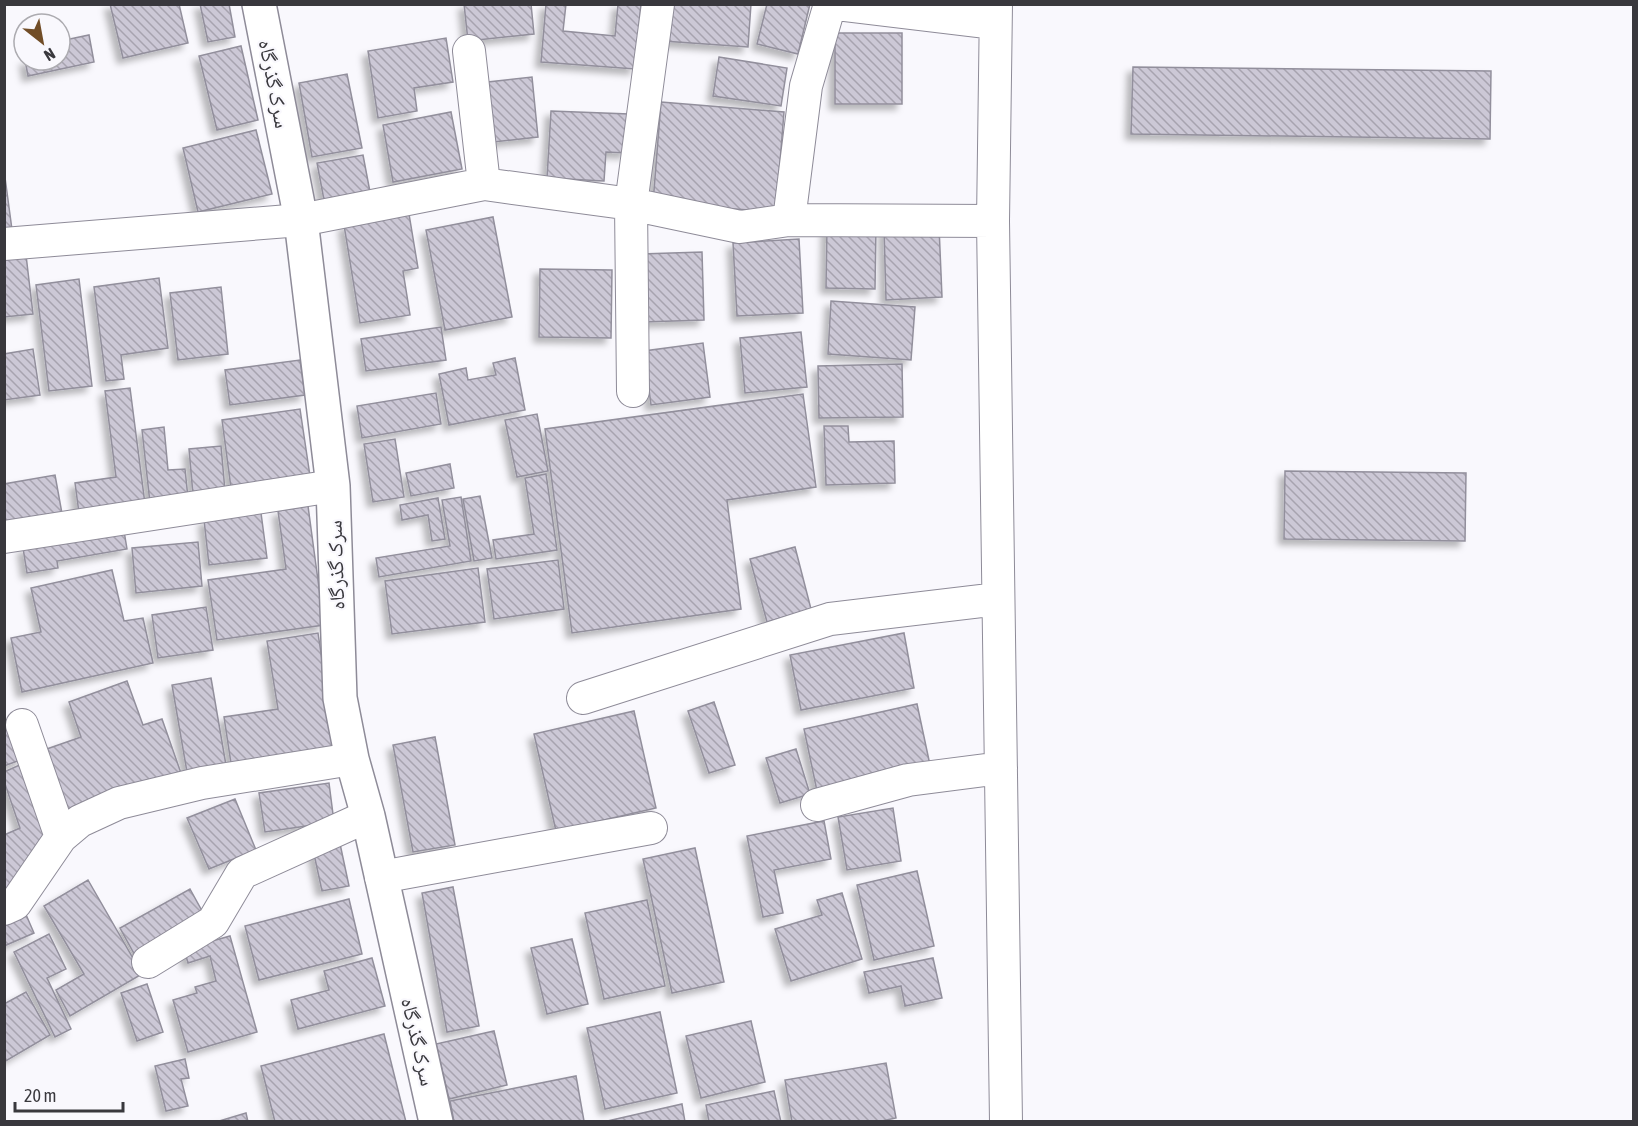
<svg xmlns="http://www.w3.org/2000/svg" width="1638" height="1126" font-family="'Asap Condensed','Noto Naskh Arabic',sans-serif">
<style>
.building{fill:url(#building-back-hatch);stroke:#928f9c;stroke-width:1.5;filter:url(#shadow)}
.lines{fill:none;stroke-linecap:round;stroke-linejoin:round}
.minor-casing{stroke:#8e8b98;stroke-width:34}
.tertiary-casing{stroke:#8e8b98;stroke-width:36}
.minor{stroke:#fff;stroke-width:32}
.tertiary{stroke:#fff;stroke-width:33}
.labels{text-anchor:middle;stroke-width:4.5;stroke-linejoin:round;paint-order:stroke}
.street-label{font-size:21px;fill:#39383d;stroke:#f9f8fd}
</style>
<defs>
<pattern id="building-back-hatch" width="6" height="6" patternUnits="userSpaceOnUse" patternTransform="scale(1.5)"><rect width="6" height="6" fill="#ccc8d6"/><path d="M-1 5l2 2M0 0l6 6M5-1l2 2" fill="none" stroke="#a7a3af"/></pattern>
<filter id="shadow"><feDropShadow dx="-5.5" dy="5.5" stdDeviation="3" flood-color="#0004"/></filter>
</defs>
<rect width="100%" height="100%" fill="#f9f8fd"/>
<path class="building" d="M110,4H179L188,43L123,58Z
M200,4H229L235,37L208,42Z
M464,4H531L534,34L468,41Z
M546,4H566L563,31L615,36L618,4H641L635,69L541,62Z
M665,4H751L748,47L663,41Z
M767,4H810L798,54L757,44Z
M835,33H902V104H835Z
M89,35L94,62L28,76L25,60H60V41Z
M446,38L453,82L414,88L417,111L378,118L368,51Z
M241,46L258,120L217,130L199,56Z
M719,57L787,68L781,106L713,96Z
M1133,67L1491,71L1490,139L1131,134Z
M347,74L362,148L312,157L299,83Z
M532,77L538,137L485,143L479,83Z
M661,102L784,112L776,212L653,203Z
M551,111L629,114L627,153L606,152L604,181L547,178Z
M451,112L462,169L393,182L383,125Z
M256,130L272,194L198,212L183,148Z
M363,155L370,192L324,200L317,163Z
M4,170L13,237L4,238Z
M409,214L418,268L403,271L410,315L360,323L344,225Z
M493,217L512,317L445,330L426,230Z
M827,226H876L875,289L826,288Z
M939,226L942,297L886,300L884,229Z
M799,239L803,313L737,316L733,243Z
M702,252L704,320L643,322L641,254Z
M26,255L33,314L4,317V257Z
M540,269L612,270L611,338L539,337Z
M159,278L168,348L121,355L124,379L106,381L94,287Z
M79,279L92,386L49,391L36,285Z
M221,287L228,354L178,360L170,293Z
M831,301L915,307L911,360L828,354Z
M441,327L446,360L366,371L361,339Z
M801,332L807,387L745,393L740,338Z
M703,343L710,397L651,405L644,351Z
M33,349L40,395L4,400V354Z
M515,358L525,410L449,425L439,374L466,368L468,380L496,375L493,363Z
M300,360L305,395L230,405L225,370Z
M902,364L903,417L819,418L818,366Z
M130,388L145,504L79,513L75,483L116,477L105,391Z
M436,393L441,424L362,438L357,406Z
M803,394L816,487L727,500L741,609L572,633L545,429Z
M300,409L310,476L231,488L222,420Z
M537,414L548,471L517,477L505,420Z
M824,426H848L849,442L894,441L895,483L826,485Z
M164,427L168,470L185,469L188,498L150,503L142,430Z
M395,439L404,497L373,502L364,444Z
M221,446L225,491L193,495L189,449Z
M450,464L454,488L411,496L406,473Z
M1285,471L1466,473L1465,541L1284,539Z
M546,474L557,550L496,559L493,540L534,534L525,478Z
M55,475L63,519L4,529V484Z
M480,496L492,558L474,561L463,499Z
M461,497L471,561L379,577L376,558L450,546L442,500Z
M438,498L445,539L432,541L428,515L402,520L400,505Z
M308,506L324,625L217,640L208,580L286,569L278,511Z
M261,513L267,558L209,565L204,520Z
M124,531L127,549L57,561L58,568L27,573L23,548Z
M198,542L202,586L136,593L132,548Z
M795,547L811,609L767,622L750,559Z
M558,560L564,609L494,619L487,569Z
M478,568L485,622L392,634L385,581Z
M112,570L124,621L143,618L153,663L22,692L11,638L41,632L31,588Z
M206,607L213,650L158,658L152,615Z
M318,633L336,754L232,770L224,717L278,709L267,641Z
M904,633L914,688L801,710L790,655Z
M211,678L227,771L188,778L172,685Z
M127,681L143,725L162,719L182,776L65,818L41,751L81,737L69,702Z
M714,702L735,765L709,773L688,711Z
M917,704L930,765L817,791L804,729Z
M634,711L656,808L556,831L534,734Z
M11,727L23,759L4,766V730Z
M435,737L455,845L413,852L393,745Z
M796,749L810,794L780,803L766,758Z
M24,763L49,839L4,896V835L20,828L4,781V772Z
M329,783L334,822L265,832L259,793Z
M235,799L256,850L209,869L187,818Z
M893,808L901,861L847,870L838,817Z
M824,821L831,859L774,870L783,913L763,917L747,836Z
M339,839L349,886L322,891L312,845Z
M695,848L724,982L672,993L643,859Z
M917,871L934,946L874,960L857,885Z
M88,880L142,974L70,1016L56,990L84,974L44,906Z
M453,887L479,1026L447,1032L422,893Z
M190,889L207,920L137,959L120,928Z
M842,893L862,959L791,981L775,929L822,915L817,900Z
M349,899L362,954L259,980L245,926Z
M647,900L665,986L604,999L585,913Z
M24,910L34,933L4,946V919Z
M49,934L66,969L47,978L71,1029L55,1037L14,952Z
M230,936L257,1032L188,1052L173,1000L197,993L195,987L216,981L210,956L188,963L184,949Z
M572,939L588,1004L547,1014L531,948Z
M372,958L385,1006L298,1029L291,1000L329,990L324,971Z
M933,958L942,998L905,1006L901,986L869,993L864,972Z
M147,984L163,1032L137,1041L121,993Z
M26,992L50,1035L4,1062V1004Z
M660,1012L677,1093L605,1109L587,1028Z
M751,1021L765,1082L701,1098L686,1036Z
M494,1031L507,1085L449,1099L436,1044Z
M384,1034L406,1122H275L261,1066Z
M185,1059L189,1078L181,1079L188,1106L166,1111L155,1066Z
M886,1063L896,1118L877,1122H792L785,1080Z
M576,1076L584,1121L454,1122L450,1101Z
M774,1091L781,1122H709L706,1105Z
M682,1104L685,1122H603Z
M246,1113L248,1122H216Z"/>
<g class="lines">
<defs>
<path id="minor" d="M837,4L995,23
M996,4L993,221L1006,1122
M469,51L484,184
M789,220L806,86L830,4
M4,244L301,220L484,184L631,204L740,227L789,220L993,221
M633,391L631,204L658,4
M4,537L333,486
M583,698L830,619L998,599
M22,725L61,837
M817,805L908,780L1001,768
M381,877L651,828
M4,909L15,904L61,837L80,821L119,803L202,783L352,759
M148,962L213,922L242,873L368,816"/>
<path id="tertiary" d="M259,4L301,220L333,486L340,698L352,759L368,816L436,1122"/>
</defs>
<use href="#minor" class="minor-casing"/>
<use href="#tertiary" class="tertiary-casing"/>
<use href="#minor" class="minor"/>
<use href="#tertiary" class="tertiary"/>
</g>
<g class="labels">
<g class="street-label">
<text transform="translate(274 84) rotate(79)" y="7">سرک گذرگاه</text>
<text transform="translate(336 565) rotate(-92)" y="7">سرک گذرگاه</text>
<text transform="translate(418 1042) rotate(77)" y="7">سرک گذرگاه</text>
</g>
</g>
<rect width="1638" height="1126" fill="none" stroke="#39383d" stroke-width="12"/>
<g transform="translate(42 42) rotate(149)"><circle r="28" fill="#f9f8fd" stroke="#acabb0" stroke-width="1.5"/>
<path d="M0-4.5L10 22L0 15L-10 22Z" fill="#714d27"/>
<text y="-9" font-size="16" font-weight="bold" text-anchor="middle" fill="#39383d">N</text>
</g>
<path d="M15 1102v9h108v-9" fill="none" stroke="#39383d" stroke-width="3"/>
<text x="24" y="1102" font-size="18" fill="#39383d" stroke="#f9f8fd" stroke-width="4.5" paint-order="stroke">20 m</text>
</svg>
